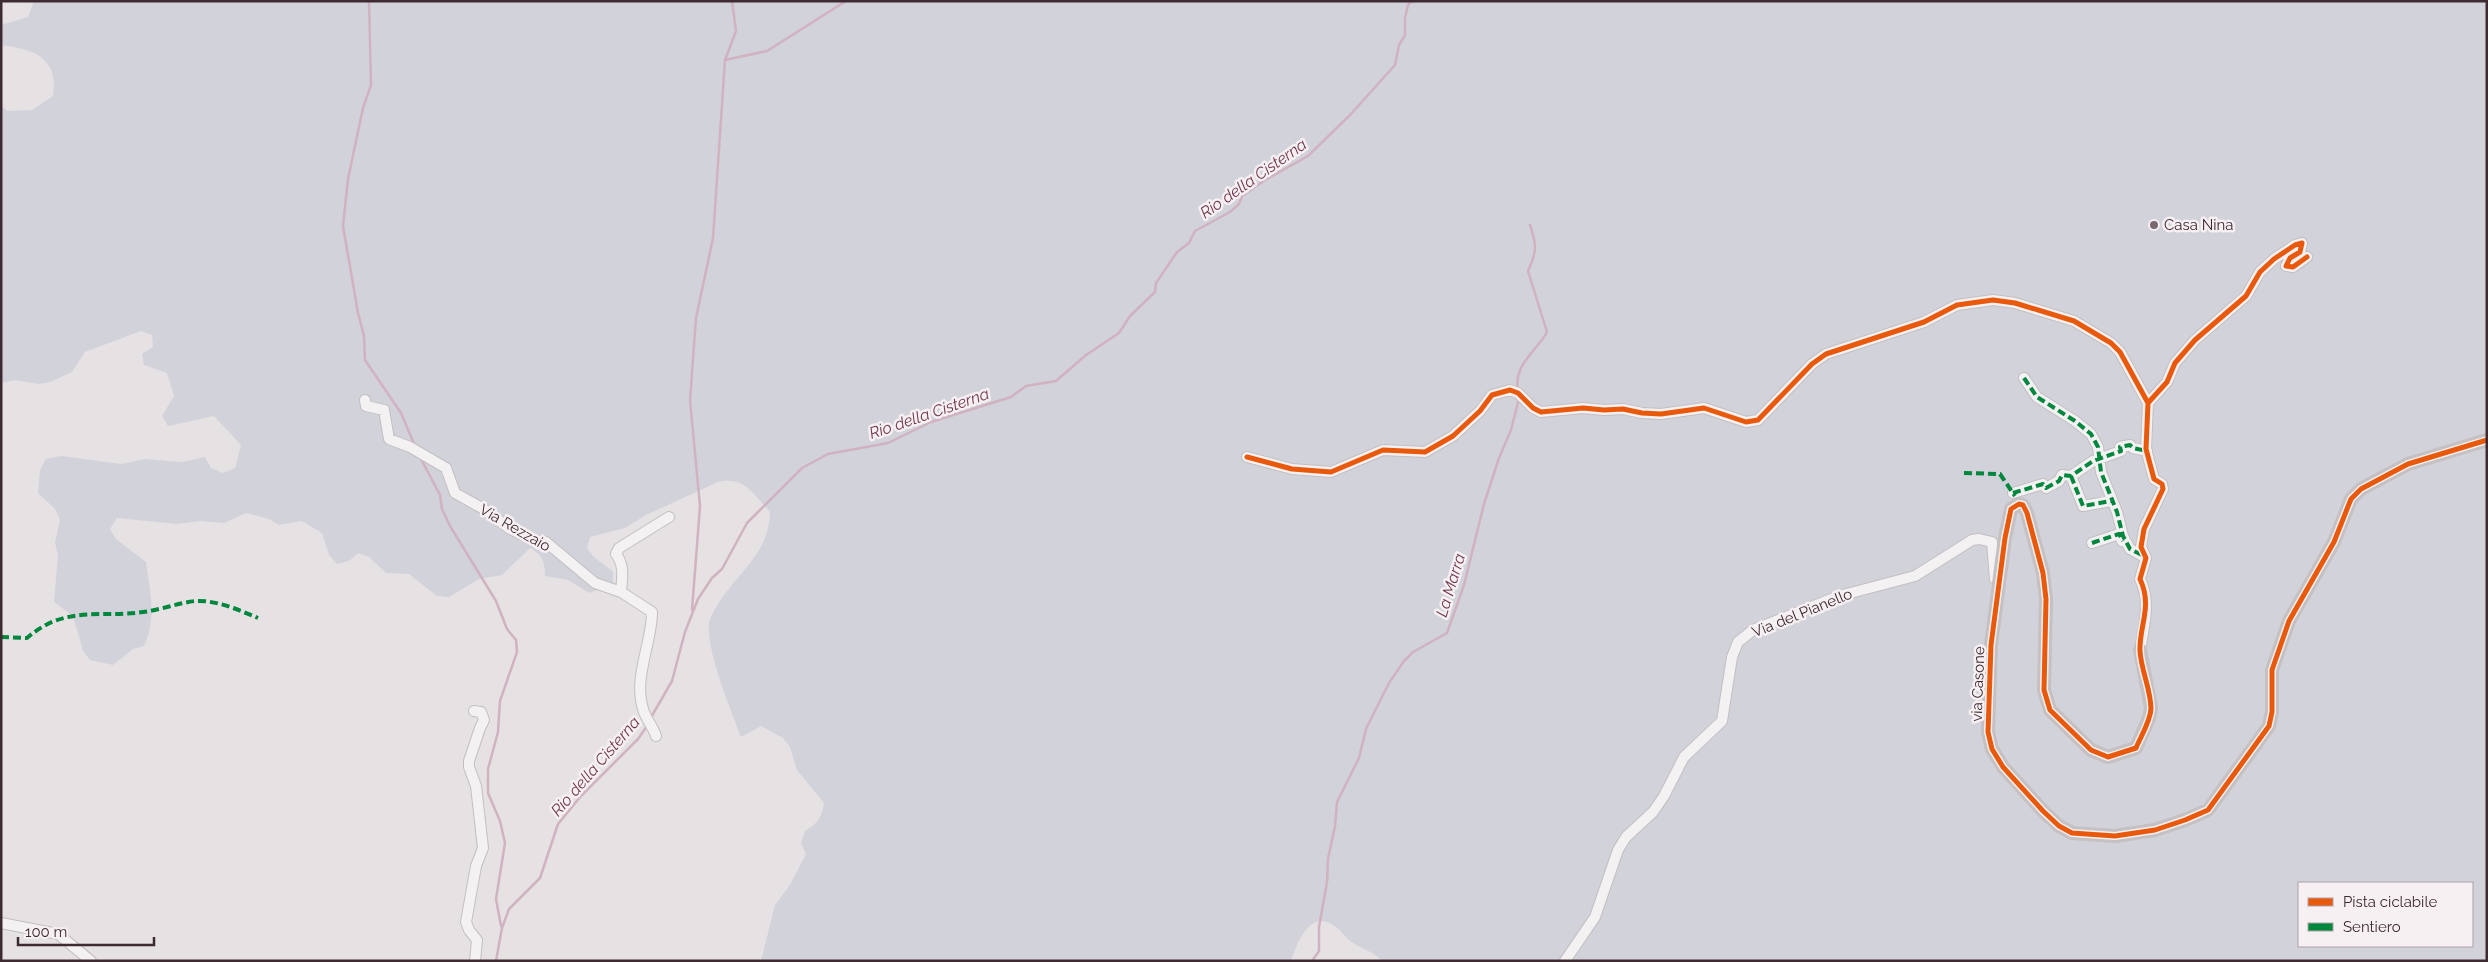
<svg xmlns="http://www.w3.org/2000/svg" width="2488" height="962" font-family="Raleway,sans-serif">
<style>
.green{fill:#d2d2da;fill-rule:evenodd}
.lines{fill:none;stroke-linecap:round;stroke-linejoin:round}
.stream{stroke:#d0b2c0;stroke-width:2.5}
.street-casing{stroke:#c3bfc1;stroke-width:12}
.street{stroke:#f4f1f2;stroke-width:10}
.secondary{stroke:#c5c0c2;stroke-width:14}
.quiet{stroke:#00873e;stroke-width:4;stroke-dasharray:8 4;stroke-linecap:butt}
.cycleway-casing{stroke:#f6f0f2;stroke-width:8}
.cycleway{stroke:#e8590c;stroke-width:5}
.poi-dot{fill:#796a70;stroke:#f6f0f2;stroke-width:2}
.labels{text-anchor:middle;stroke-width:5;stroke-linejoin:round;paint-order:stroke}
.poi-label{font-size:15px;fill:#3e2a31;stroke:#f6f0f2;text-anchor:start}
.street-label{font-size:15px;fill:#3e2a31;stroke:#f6f0f2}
.water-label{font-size:16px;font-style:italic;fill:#70374e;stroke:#f6f0f2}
</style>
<rect width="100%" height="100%" fill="#e6e2e4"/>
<path class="green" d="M34,1H2487V961H1382C1373,951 1364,950 1353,943C1346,939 1342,931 1336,927C1310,907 1298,942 1291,961H761L775,905L790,885L806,854L801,843L805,831C817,824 822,817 824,803L797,770L790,747L783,738L761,726L741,737C731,710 706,651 709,623C710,617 714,611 717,606C737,572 769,555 770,512C753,494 745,476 718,482L646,515L625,528L590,537L587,548C594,560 604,563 613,572V584L589,593L568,580L545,576C545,561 542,555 530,548L502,575L479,579L449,597L437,596L409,574L386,573L369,557L358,553L349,561L337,564L329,555L322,533L302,521L279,525L269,519L246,513L224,523L200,521L177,524L117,518L110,529L116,539L146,562C150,590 157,618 144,646L133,649L113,665L90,660L83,651L73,616L54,602L58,555L55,543L60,520L55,509L38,493L40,470L46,459L61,456L121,464L145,459L182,462L205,457L211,468L223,473L235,468L241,445L214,416L168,426L162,416L174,396L167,373L144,365L142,354L153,347L152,335L141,331L85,352L72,372L50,382L39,384L15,380L1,383V105L7,111L32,110L53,96C59,57 33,49 1,45V25L28,17ZM2299,883H2472V946H2299Z"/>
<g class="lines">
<path class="stream" d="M369,1L371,85L363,108L348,179L343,226L358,313L364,336L365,360L401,413L415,446
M725,60L767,51L846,1
M1518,390C1513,365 1536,352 1547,332L1528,271C1537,251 1537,246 1530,225
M421,459L440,495L442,509L450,526L496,601L507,629L516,640L517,652L500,701L498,732L488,769V793L500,821L505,843L496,899L501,926
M692,610L700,506L690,400L696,318L713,238L725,60L736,31L732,1
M650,719L672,681L685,632L698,599L712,578L722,569L747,523L802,468L828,454L888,443L931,422L1011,397L1026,386L1056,381L1086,355L1119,333L1130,316L1155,292L1156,283L1177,252L1189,243L1195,231L1230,212L1239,204L1242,196L1265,180L1308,156L1350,115L1395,65L1399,45L1405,35V18L1408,5L1412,1
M496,961L502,928L509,909L540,878L558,824L581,796L638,739L647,726
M1312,961L1319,951V927L1327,882L1328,859L1335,826L1337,802L1359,758L1366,729L1389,683L1404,661L1413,652L1447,633L1464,585L1484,504L1499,458L1511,430L1519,398"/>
<defs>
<path id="street" d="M2024,378L2037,397L2075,421L2091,434L2098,447L2101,472L2117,512L2123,536L2130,549L2146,558
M365,400L366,406L384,410L389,439L410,447L446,468L455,493L482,508L510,529L536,541L546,542L595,583L621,592
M1247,457L1292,469L1331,472L1383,450L1425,452L1453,436L1480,411L1492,395L1510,390L1518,393L1533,408L1541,412L1583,408L1604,410L1623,409L1642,413L1661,414L1704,408L1746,422L1758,420L1812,364L1826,354L1924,322L1957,305L1993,300L2015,303L2074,321L2111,343L2120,352L2148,403
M2071,476L2083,506L2111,501
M2013,493L2043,484L2046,488L2059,481L2062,475L2071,476L2093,461L2121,451L2120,447L2130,445L2133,448L2147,451
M2092,543L2119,534L2122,541L2124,540
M2146,558L2141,547L2144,529L2163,489L2162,484L2154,479L2146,449L2148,403L2167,382L2175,363L2195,340L2246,296L2260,272L2274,259L2295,245L2302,243L2300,252L2290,258L2286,266L2293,267L2307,257
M2140,650C2144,627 2151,601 2140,579L2146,558
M474,711L481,712L484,720L480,728L469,761V767L476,786L483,848L476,866L466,922L469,930L477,940L475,961
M656,736C653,727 647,720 644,712C632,679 652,644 652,612L621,592C622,578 625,566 616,554L619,548L669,517
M1,923L58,934L91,961
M1565,961L1595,917L1618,850L1626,837L1653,812L1664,796L1684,757L1722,721L1732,657L1738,642L1753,630L1839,596L1915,576L1972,540L1979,539L1992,542L1995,579"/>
</defs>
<use href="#street" class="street-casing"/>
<use href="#street" class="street"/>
<path class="secondary" d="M2140,650L2151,708L2149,718L2136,748L2108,757L2091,750L2050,710L2044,690L2046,599L2043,573L2027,513L2023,505L2019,504L2011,509L2005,538L1991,645L1988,732L1992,749L2003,767L2043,811L2059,826L2072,833L2115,836L2155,830L2185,820L2208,810L2269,726L2272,712V670L2289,621L2334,542L2351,499L2361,489L2408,464L2487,440"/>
<path class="quiet" d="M2024,378L2037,397L2075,421L2091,434L2098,447L2101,472L2117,512L2123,536L2130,549L2144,556
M1964,473L2000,474L2015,496
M2071,476L2083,506L2111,501
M2013,493L2043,484L2046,488L2059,481L2062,475L2071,476L2093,461L2121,451L2120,447L2130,445L2133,448L2147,451
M2092,543L2119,534L2123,541
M1,637L27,638C65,605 99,618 143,612C160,610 178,603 195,601C217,600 239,610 258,618"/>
<defs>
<path id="cycleway" d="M2307,257L2293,267L2286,266L2290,258L2300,252L2302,243L2295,245L2274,259L2260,272L2246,296L2195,340L2175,363L2167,382L2148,403L2146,449L2154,479L2162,484L2163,489L2144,529L2141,547L2146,558L2140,579C2153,607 2139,625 2140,651C2141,670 2151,690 2151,709C2150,722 2141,736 2136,748L2108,757L2091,750L2050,710L2044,690L2046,599L2043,573L2027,513L2023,505L2019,504L2011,509L2005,538L1991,645L1988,732L1992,749L2003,767L2043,811L2059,826L2072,833L2115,836L2155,830L2185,820L2208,810L2269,726L2272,712V670L2289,621L2334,542L2351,499L2361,489L2408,464L2487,440
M1247,457L1292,469L1331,472L1383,450L1425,452L1453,436L1480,411L1492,395L1510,390L1518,393L1533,408L1541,412L1583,408L1604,410L1623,409L1642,413L1661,414L1704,408L1746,422L1758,420L1812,364L1826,354L1924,322L1957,305L1993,300L2015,303L2074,321L2111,343L2120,352L2148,403"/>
</defs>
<use href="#cycleway" class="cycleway-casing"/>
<use href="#cycleway" class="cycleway"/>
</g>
<circle class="poi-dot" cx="2154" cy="225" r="5"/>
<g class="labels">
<g class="poi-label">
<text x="2164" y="230">Casa Nina</text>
</g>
<g class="street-label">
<text transform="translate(515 528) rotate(30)" y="5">Via Rezzaio</text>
<text transform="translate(1802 613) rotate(-22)" y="5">Via del Pianello</text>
<text transform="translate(1978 684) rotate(-88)" y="5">via Casone</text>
</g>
<g class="water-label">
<text transform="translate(1253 178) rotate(-35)" y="6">Rio della Cisterna</text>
<text transform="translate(929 413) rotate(-19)" y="6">Rio della Cisterna</text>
<text transform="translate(1450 585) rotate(-73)" y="6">La Marra</text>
<text transform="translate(595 766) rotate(-49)" y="6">Rio della Cisterna</text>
</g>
</g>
<rect width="2488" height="962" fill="none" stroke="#3e2a31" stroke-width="5"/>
<rect x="2298" y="882" width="175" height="65" fill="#f6f0f2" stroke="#aca1a5"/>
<rect x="2308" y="898" width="25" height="8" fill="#e8590c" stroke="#aca1a5"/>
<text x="2343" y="907" font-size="15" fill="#3e2a31">Pista ciclabile</text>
<rect x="2308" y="923" width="25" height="8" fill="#00873e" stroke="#aca1a5"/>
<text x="2343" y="932" font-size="15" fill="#3e2a31">Sentiero</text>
<path d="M18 937v8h136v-8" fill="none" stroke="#3e2a31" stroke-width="2.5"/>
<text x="25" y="937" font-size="15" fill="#3e2a31" stroke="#f6f0f2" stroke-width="4" paint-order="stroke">100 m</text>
</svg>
